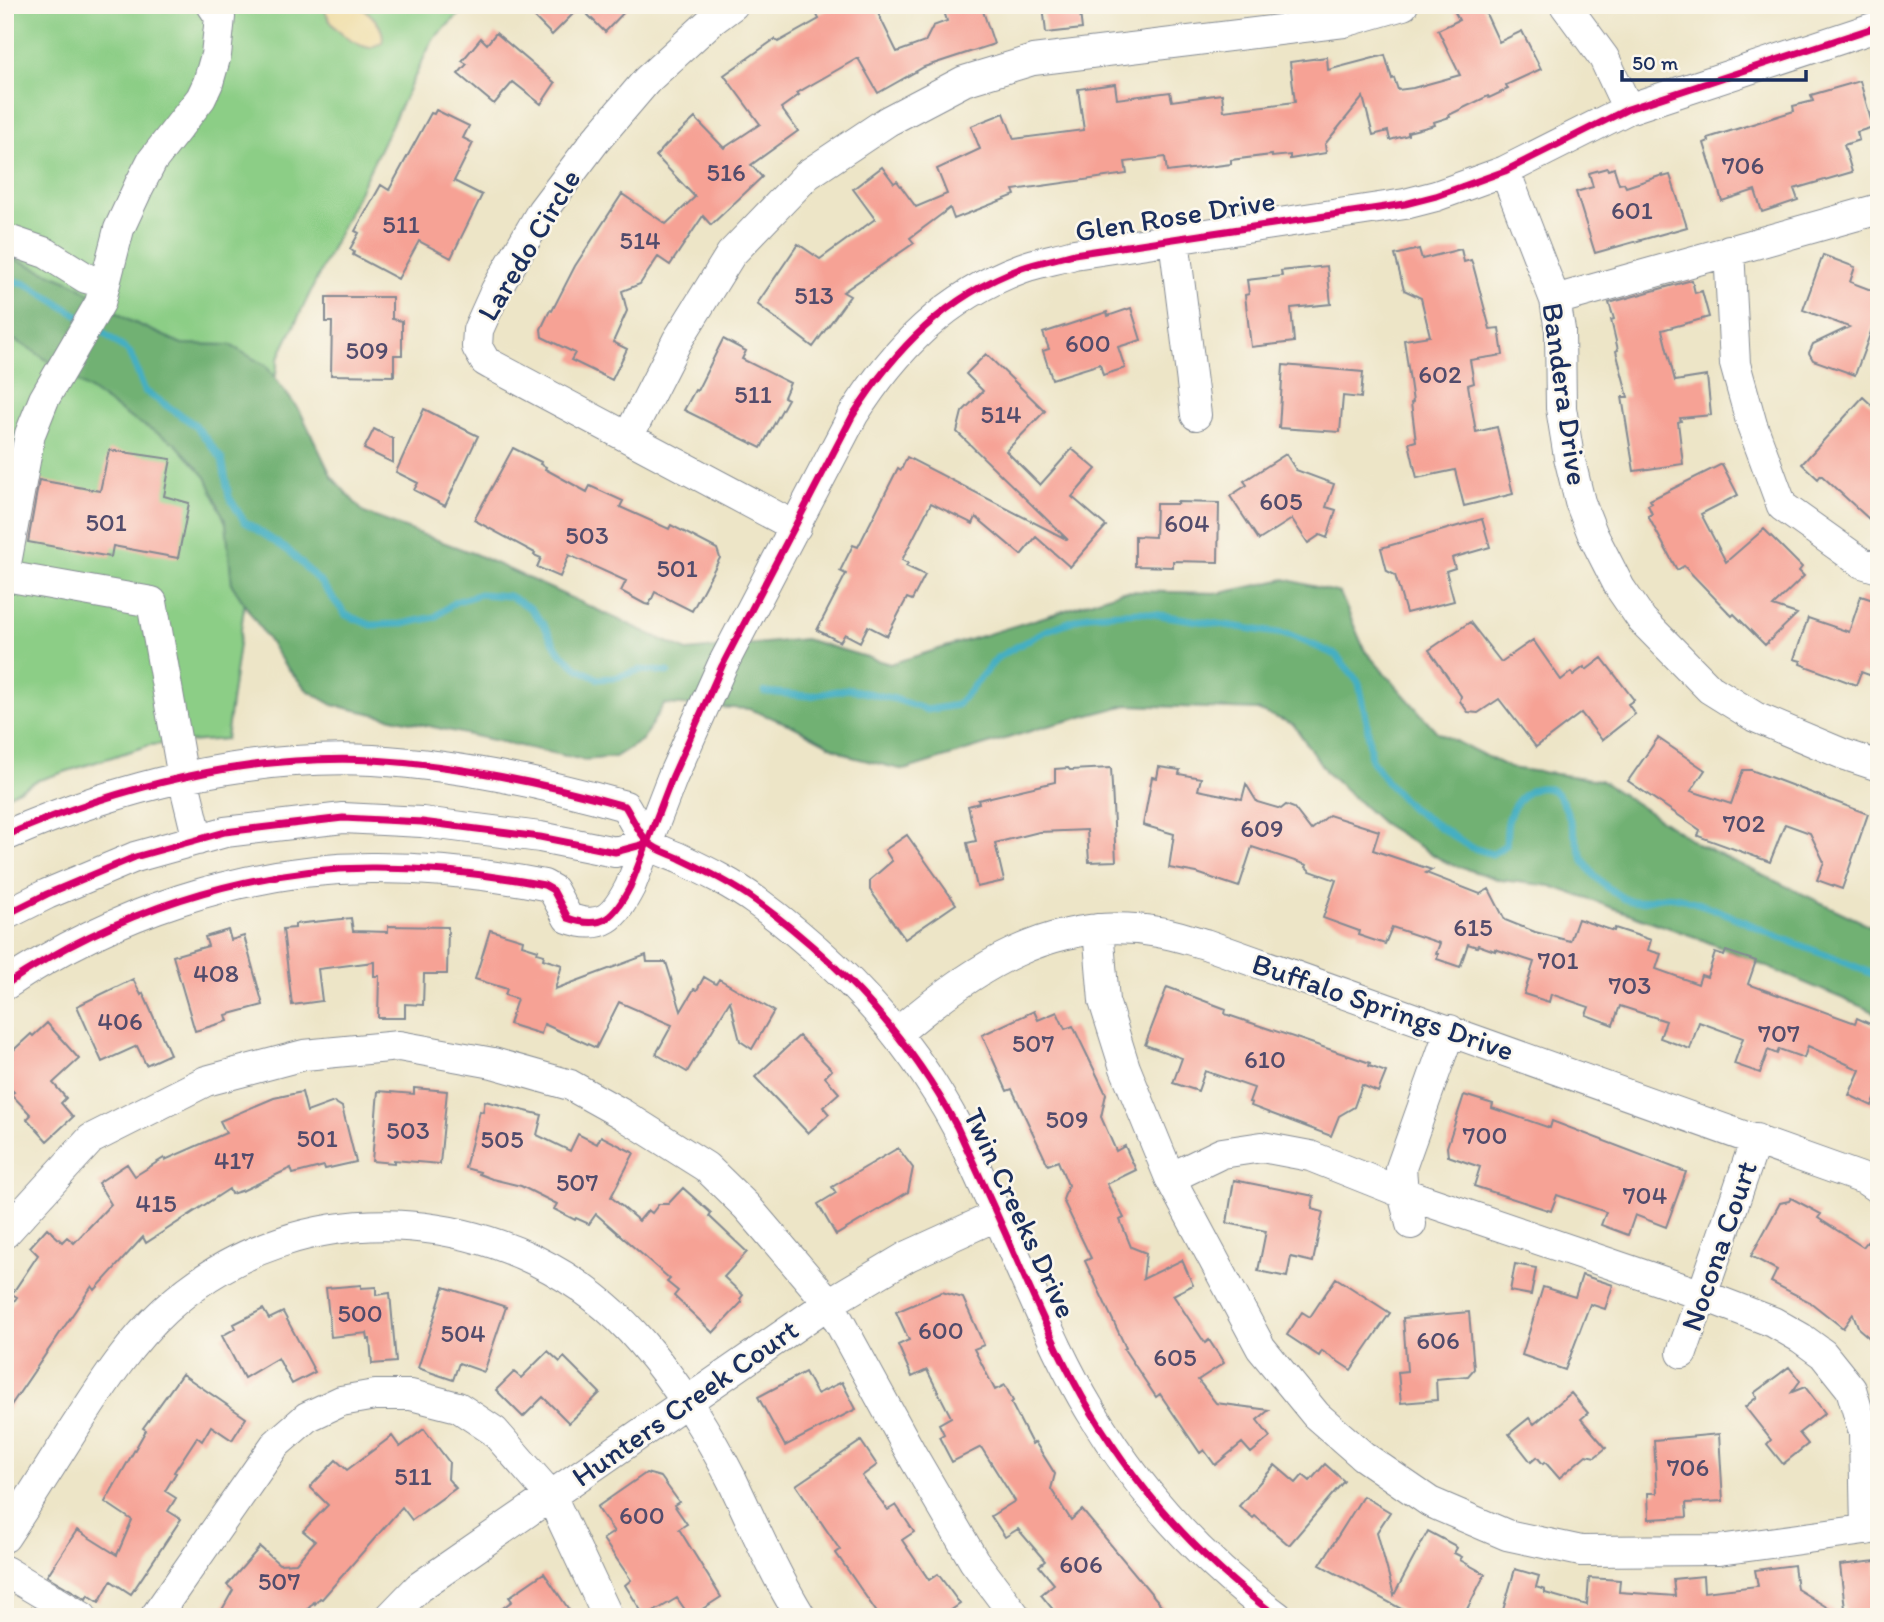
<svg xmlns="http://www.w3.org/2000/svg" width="1884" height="1622" font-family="Itim,sans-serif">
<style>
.green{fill:#8cce86;stroke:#547e72;stroke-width:2}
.forest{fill:#71b173;stroke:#467068;stroke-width:2}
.sand{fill:#eeda9e;stroke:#84847e;stroke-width:2}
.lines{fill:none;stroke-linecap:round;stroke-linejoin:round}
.stream{stroke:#44afc2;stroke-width:7}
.building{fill:#f6a295}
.minor-casing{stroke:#848a92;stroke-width:32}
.minor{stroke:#fff;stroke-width:30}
.cycleway-casing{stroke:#fbf7ec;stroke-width:11}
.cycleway{stroke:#d6006c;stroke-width:7}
.labels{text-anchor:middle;stroke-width:5;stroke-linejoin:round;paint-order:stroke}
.number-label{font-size:26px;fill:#524c6c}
.street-label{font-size:30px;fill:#1b2f5e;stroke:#fbf7ec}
</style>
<rect width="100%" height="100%" fill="#fbf7ec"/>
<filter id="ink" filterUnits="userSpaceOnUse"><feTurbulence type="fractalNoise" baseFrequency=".0143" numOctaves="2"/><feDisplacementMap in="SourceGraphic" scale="14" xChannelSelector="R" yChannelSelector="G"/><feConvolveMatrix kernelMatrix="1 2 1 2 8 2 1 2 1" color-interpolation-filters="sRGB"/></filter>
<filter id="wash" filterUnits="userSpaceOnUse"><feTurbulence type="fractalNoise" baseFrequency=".00686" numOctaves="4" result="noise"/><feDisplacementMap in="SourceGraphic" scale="28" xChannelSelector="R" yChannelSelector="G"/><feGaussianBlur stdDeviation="1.57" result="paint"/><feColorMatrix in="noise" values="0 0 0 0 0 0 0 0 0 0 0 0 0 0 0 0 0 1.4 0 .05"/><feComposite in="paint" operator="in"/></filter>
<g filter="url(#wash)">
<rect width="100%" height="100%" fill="#ede5c7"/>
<path class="green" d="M5,5H469L433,39L278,359L226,739L150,745L36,781L5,797Z"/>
<path class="forest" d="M5,255L75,284L128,320L182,344L230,345L266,366L301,413L332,477L364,513L475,554L687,651L805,639L890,664L1060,612L1122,591L1221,593L1285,579L1340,593L1365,651L1437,732L1510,768L1600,780L1699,845L1879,930V1014L1698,938L1551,886L1500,880L1445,862L1382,823L1327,773L1293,724L1257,710L1127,705L1044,727L904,770L852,757L793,726L749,709L664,704L642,740L615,757L584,760L333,705L307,690L284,664L232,585L226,523L206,477L175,443L129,417L29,348L5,335Z"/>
<path class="sand" d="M324,5C333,5 344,3 353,5C368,8 387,28 382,43L370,48C350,44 327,26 324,5Z"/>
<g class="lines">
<path class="stream" d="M5,279L27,284L82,318
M95,326L130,353L145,391L195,425L222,459L229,497L244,521L289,551L321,583L346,615L371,625L402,624L435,617L455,602L480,594L509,596L530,608L544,625L558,650L576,667L598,679L614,678L640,670L668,672
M765,692L809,696L848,689L895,699L927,710L957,705L998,657L1045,631L1088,615L1140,612L1290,635L1336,655L1359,683L1367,722L1371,760L1387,782L1411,808L1470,847L1492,854L1506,845C1507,836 1506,826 1509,818C1514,801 1532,781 1552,790C1568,798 1575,844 1585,862C1594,878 1608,889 1623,898C1641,908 1657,893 1675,897C1713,905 1749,925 1784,939C1816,952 1848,962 1879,977"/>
</g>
<g id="blocks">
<path class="building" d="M522,5H631L605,32L580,7L552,35Z
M835,5H874L897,52L925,42L933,26L947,21L942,5H981L994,44L924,67L878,93L858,58L797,93L799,95L781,108L798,131L751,165L762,177L711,225L703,216L670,265L658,257L640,284L622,291L627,311L613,342L627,349L612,380L571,360L575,353L542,337L541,329L550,310L552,311L575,266L622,194L666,224L695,197L656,156L666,145L695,118L724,148L760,124L724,75L775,39L778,42L819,19L817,15Z
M1043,5H1079L1082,29L1046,33Z
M1451,5H1482L1499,42L1522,31L1541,69L1506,85L1508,89L1489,98L1488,96L1449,115L1450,117L1434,122L1435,125L1408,132V135L1390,140L1388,131L1373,135L1363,97L1325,144L1326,153L1290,159V155L1272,157V155L1231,160V164L1167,172L1165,157L1125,162L1127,174L1013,190L1015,195L954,219L950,208L910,238L914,243L843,292L850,296L813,347L757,304L798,244L820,259L875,219L853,189L882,167L894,183L897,181L916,207L947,194L937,169L980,149L971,126L1004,113L1014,139L1084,130L1078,89L1115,84L1117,99L1170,92L1172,101L1222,94L1224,111L1295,102L1290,62L1327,57L1328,70L1385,55L1392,79L1394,78L1398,90L1413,88L1460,75L1438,30L1459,20Z
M496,33L555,83L541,104L513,82L494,104L458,74L467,64L462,61L481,38L487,44Z
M1860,81L1873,127L1857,132L1859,140L1844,145L1852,172L1794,189L1798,200L1762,212L1755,190L1722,201L1704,143L1709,141L1708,138L1794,111L1793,106L1813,101L1811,95Z
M436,110L469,126L463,138L473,143L454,181L482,195L451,258L419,241L398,279L353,255L354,252L350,249L359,233L355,231L381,185L389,190L431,113L434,114Z
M1607,168L1608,170L1614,168L1619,184L1624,183L1626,187L1663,175V177L1670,175L1687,227L1595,253L1576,192L1593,187L1589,173Z
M1419,249L1422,259L1461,249L1464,262L1471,260L1473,265L1490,329L1499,328L1503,355L1470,360L1474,383L1468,385L1476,432L1497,427L1513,494L1464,506L1455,470L1417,478L1409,443L1416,441L1411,403L1413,402L1404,340L1430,336L1421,298L1404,290L1395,255Z
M1823,255L1855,267L1850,282L1879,293V310L1855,375L1813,360L1809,353L1813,344L1849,327L1803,310Z
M1327,266L1331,304L1291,308L1294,342L1251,347L1245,295L1249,294L1247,280L1282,276L1281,271Z
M1692,280L1695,293L1702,291L1709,317L1662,330L1675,381L1707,376L1711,415L1680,418L1681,421L1678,422L1683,464L1634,471L1622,397H1628L1616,351L1618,350L1611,320L1614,319L1609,303Z
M326,297H392V319L402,321V355H394V376L331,375L332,322H326Z
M1131,308L1141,340L1118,347L1125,368L1103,375L1100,364L1052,379L1043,351L1049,349L1043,333L1107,312L1108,316Z
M723,339L746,351L742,359L790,383L784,397L788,399L761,448L684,410L695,390L697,391Z
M986,354L1045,411L1006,451L1040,485L1072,449L1096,469L1072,497L1106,526L1070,567L1036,537L1021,555L976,517L973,524L931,503L902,560L908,563L906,566L925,575L912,600L907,598L887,636L868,626L860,642L845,634L840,642L817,630L846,574L840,571L853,545L858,547L898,468L901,470L907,457L1068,540L957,432L962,412L983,391L966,374Z
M1283,365L1363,372L1361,398L1343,396L1340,432L1279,428Z
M1863,397L1879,412V508L1869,519L1821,475L1818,479L1802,464Z
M424,409L478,436L445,506L414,490L418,483L396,472Z
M374,429L393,439V463L364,449Z
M513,448L541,462L540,464L546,467L545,469L587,492L590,486L623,501L620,507L669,529L671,525L717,549L720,558L692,611L655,592L649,605L645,604L621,591L626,581L569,555L560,577L537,567L541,558L534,555L535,553L474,520Z
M109,450L171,459L164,496L189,503L178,558L113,546L111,557L28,542L39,480L100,491Z
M1286,454L1296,470L1334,484L1326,507L1336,510L1327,538L1320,535L1308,543L1292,519L1259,540L1230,496L1247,485L1244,481Z
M1722,464L1738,495L1701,514L1726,562L1764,529L1802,567L1799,571L1804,576L1773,606L1797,614L1765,645L1734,614L1732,616L1684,566L1677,570L1648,516L1652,514L1648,505L1652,503L1650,500Z
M1177,502L1219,503L1218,562L1173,561V567L1135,566V536L1155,537L1156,504H1178Z
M1482,519L1490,547L1452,558L1455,568L1446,571L1454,601L1406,613L1395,575L1387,571L1381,548Z
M1861,596L1879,602V657L1872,676L1861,672L1856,685L1800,664L1801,661L1794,659L1808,618L1849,632Z
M1470,622L1501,662L1533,640L1561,680L1571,672L1573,675L1584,667L1586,670L1602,658L1634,700L1628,704L1635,714L1602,740L1581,713L1536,747L1499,699L1478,713L1468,712L1460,701L1461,696L1429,650Z
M1658,738L1705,770L1691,791L1731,804L1743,770H1751L1868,814L1842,889L1817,880L1824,862L1810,833L1785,824L1770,862L1698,836L1700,830L1628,781Z
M1159,767L1180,770L1179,774L1201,778L1198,790L1242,799L1246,784L1257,802L1281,809L1286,805L1294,808L1311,830L1329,815L1379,831L1373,850L1432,870L1426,873L1480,894L1489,889L1505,920L1535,932L1570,941L1578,919L1614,931L1615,928L1651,940L1648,950L1661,954L1656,969L1698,984L1701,975L1707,977L1715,953L1724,956L1726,951L1756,961L1748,984L1855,1023L1857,1018L1879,1028V1091L1872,1106L1849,1095L1860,1070L1808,1046L1804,1058L1779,1049L1777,1054L1768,1050L1760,1073L1734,1064L1743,1038L1699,1022L1690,1049L1660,1038L1666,1021L1620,1006L1613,1025L1586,1015L1589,1007L1551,994L1549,1002L1524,994L1534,962L1495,949V951L1478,945L1477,947L1468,944L1460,967L1437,959L1438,954H1436L1440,943L1392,927L1385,944L1358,935L1359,931L1323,918L1336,880L1310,871L1306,867L1307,865L1252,847L1239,887L1197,873L1169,868L1174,834L1143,825L1152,777L1157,778Z
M1068,768L1070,770L1111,768L1116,861L1089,862L1087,830L1039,832L995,843L1004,881L977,887L967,843L976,841L968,806L979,803L978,800L1055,782V769Z
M907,835L956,904L905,939L870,890V880L892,861L885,850Z
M351,918L353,931L388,932V926L448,927L447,974H424L423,1005L405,1004V1018H378L379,976H374V962L318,969L322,1001L292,1005L283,929L295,928V924Z
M228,930L231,940L244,936L263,1005L226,1015L228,1021L195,1031L173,956L208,946L205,937Z
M490,930L523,940L522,945L538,950L537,953L544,955L543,959L562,965L555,989L646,955L647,962H666L681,1011L694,989L697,990L704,977L716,984L719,979L774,1011L752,1049L740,1041L730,1001L687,1072L656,1054L672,1025L619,1002L596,1048L544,1024L541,1034L509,1024L517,999L505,995L507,989L475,979Z
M133,979L141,995L143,993L170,1054L146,1065L137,1046L102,1062L77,1006Z
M1167,987L1226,1009L1225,1014L1370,1063L1369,1066L1386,1072L1378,1092L1362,1085L1354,1107L1339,1116L1331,1136L1251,1106L1252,1103L1249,1102L1254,1088L1205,1071L1198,1091L1173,1083L1182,1058L1145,1045Z
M1034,1011L1038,1020L1057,1012L1065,1029L1073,1026L1106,1094L1101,1117L1116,1151L1125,1146L1136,1170L1107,1184L1124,1218L1120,1220L1131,1247L1146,1253L1143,1279L1182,1260L1193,1285L1173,1295L1205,1343L1209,1340L1224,1363L1198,1380L1216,1403L1269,1410L1257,1420L1270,1437L1251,1453L1242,1443L1215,1465L1204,1450L1200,1453L1160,1394L1156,1397L1124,1349L1126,1348L1085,1261L1091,1258L1063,1200L1068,1185L1058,1161L1048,1165L1012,1089L1007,1091L982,1035Z
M47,1023L79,1059L53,1083L66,1098L61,1103L73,1117L47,1141L27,1119L31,1115L11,1094L14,1092L5,1083V1058L31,1034L33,1036Z
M799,1036L832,1070L825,1077L839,1093L823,1107L829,1114L808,1133L755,1077Z
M414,1088L447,1091L440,1164L394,1160V1163L372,1161L378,1091L414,1094Z
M302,1092L307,1112L334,1102L342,1107L356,1162L325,1169L324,1166L293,1174L291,1168L244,1190L231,1194L229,1189L146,1243L143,1237L95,1290L92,1286L5,1414V1314L17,1297L12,1294L38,1255L30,1247L47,1228L62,1242L67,1237L74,1243L111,1204L98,1183L127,1164L135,1176L164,1158L165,1160L226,1133L220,1121L274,1098Z
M1464,1095L1493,1104L1492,1108L1550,1128L1552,1121L1686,1172L1666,1227L1635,1215L1628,1235L1601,1225L1606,1212L1557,1195L1551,1211L1474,1186L1480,1167L1448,1156L1447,1147Z
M485,1101L542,1115L537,1135L570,1151L578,1134L597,1144L601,1136L634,1153L611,1197L639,1221L648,1210L652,1213L659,1204H668L683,1188L711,1213L709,1216L747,1252L724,1277L743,1295L740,1299L742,1302L713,1333L674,1296L678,1291L667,1282L670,1279L596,1214L589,1224L576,1218L575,1220L554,1209L557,1204L521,1186L492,1179L479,1174L480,1172L465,1168L480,1111L483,1112Z
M898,1148L913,1168L908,1192L836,1235L818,1204L836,1193L832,1187Z
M1234,1180L1314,1196L1312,1209L1323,1212L1313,1262L1291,1257L1287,1277L1258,1271L1266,1231L1227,1223Z
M1791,1198L1821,1214L1818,1218L1863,1247L1867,1242L1879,1251V1346L1859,1329L1853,1314L1843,1328L1810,1302L1771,1282L1777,1270L1751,1256L1780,1203L1789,1201Z
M1515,1264L1536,1268L1531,1295L1510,1291Z
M1582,1275L1613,1285L1605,1309L1590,1304L1565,1370L1522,1355L1543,1287L1575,1297Z
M1336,1278L1390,1313L1351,1370L1322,1351L1319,1356L1287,1335L1302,1312L1310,1317Z
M361,1285V1288L376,1287V1295L390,1293L396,1362L372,1364L370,1339H368L367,1333L331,1337L326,1288Z
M444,1287L506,1307L484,1372L459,1363L453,1380L418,1368Z
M942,1292L963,1298L984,1345L974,1349L995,1390L1005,1385L1013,1401L1011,1403L1032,1444L1035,1442L1055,1474L1051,1489L1071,1520L1082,1510L1171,1617H1059L1041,1595L1054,1584L1039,1566L1045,1561L1018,1529L1005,1537L991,1516L1015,1501L981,1447L952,1462L939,1437L944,1434L939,1424L951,1417L927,1370L912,1377L898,1345L909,1340L896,1312Z
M263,1309L269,1319L283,1312L315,1372L292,1384L278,1358L244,1378L222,1336L236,1328L234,1324Z
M1469,1312L1474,1369L1468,1376L1436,1379L1437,1400L1401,1403L1398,1372L1407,1371L1403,1318Z
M548,1351L560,1362L564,1357L600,1393L569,1423L543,1397L523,1417L496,1390L514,1372L521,1378Z
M1789,1367L1800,1381L1792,1392L1805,1387L1825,1413L1799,1433L1808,1444L1783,1464L1767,1444L1771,1440L1745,1407L1757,1397L1754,1393Z
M805,1372L817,1394L842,1382L856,1409L785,1446L758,1397Z
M182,1374L246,1418L232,1440L211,1426L202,1441L197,1437L174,1472L176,1473L165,1491L176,1498L168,1511L181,1519L131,1594L111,1581L99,1602L88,1595L86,1599L47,1576L77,1530L117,1555L132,1520L105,1502L146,1430L143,1428Z
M1571,1393L1588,1413L1581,1419L1606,1448L1595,1457L1586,1455L1559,1478L1545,1462L1543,1464L1537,1457L1531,1462L1509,1434L1529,1418L1534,1424Z
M424,1429L449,1462L448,1479L456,1488L412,1520L402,1507L322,1599L320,1598L315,1604L314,1602L301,1617H218L233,1590L227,1585L260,1547L279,1564L296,1563L315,1541L303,1531L328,1505L310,1487L336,1460L347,1470L392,1436L400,1447Z
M1719,1434L1723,1501L1686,1503L1687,1517L1649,1519L1648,1493H1657L1654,1440Z
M861,1441L877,1465L862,1476L888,1510L896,1505L914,1532L902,1540L929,1580L938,1574L960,1604L941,1617H880L836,1553L840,1550L796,1485Z
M1325,1464L1344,1481L1289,1545L1255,1516L1253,1518L1239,1506L1275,1465L1296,1483L1303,1475L1310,1481Z
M646,1473L661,1477L679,1502L674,1505L687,1524L679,1529L721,1597L690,1617L677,1598L645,1617L625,1585L631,1580L603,1539L614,1532L597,1507Z
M1363,1496L1390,1512L1377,1532L1394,1595L1428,1531L1454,1545L1457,1548L1454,1553L1462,1557L1460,1560L1485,1574L1463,1617H1416L1320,1565Z
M1876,1561L1877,1574L1879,1573V1617H1846L1840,1565Z
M1794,1565L1797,1589L1843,1617H1501L1515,1569L1539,1576L1536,1587L1545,1590V1593L1587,1605L1589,1578L1620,1580L1619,1592L1675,1596L1673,1579L1703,1576L1704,1592L1758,1586L1755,1570Z
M544,1573L574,1617H491L512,1601L509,1597Z"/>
</g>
</g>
<g filter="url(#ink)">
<use href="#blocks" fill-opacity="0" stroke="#848a92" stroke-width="2"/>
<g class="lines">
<defs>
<path id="minor" d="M733,5L710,22L647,80L595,141L542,211L496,290L478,330L477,347L485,361L492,365L796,527
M1565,5L1604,58L1628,109
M1505,171L1555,300L1560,330L1561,408L1569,457L1580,502L1593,535L1620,588L1642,620L1710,689L1755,717L1843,754L1879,766
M5,239L46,253L86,278L105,283
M1174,239L1196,415
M1729,250L1735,364L1752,425L1782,506L1862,563L1879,568
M1555,300L1879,209
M628,437L677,341L731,254L807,175L888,121L964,81L1033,60L1344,22L1403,5
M5,569L30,434L44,399L100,303L119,229L139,186L152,161L201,98L208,83L216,55L220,17L212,5
M5,576L152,602L183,778L198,840
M5,836C119,786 248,754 373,760C458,765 543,783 625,806C632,817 638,832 648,842C655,850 671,854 681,859C706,871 733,884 756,901C838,961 909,1036 957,1127C978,1173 1000,1220 1020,1267C1042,1316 1063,1365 1090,1410C1139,1492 1202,1561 1278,1617
M5,915L47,894L135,857L225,832L343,818L422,822L540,837L615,852L649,843
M1098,929L1104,1001L1125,1068L1170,1178L1261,1348L1316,1415L1363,1456L1430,1502L1507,1535L1581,1551L1719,1550L1879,1528
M5,985C110,914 247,867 375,868C431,868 488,874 544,885L553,890L568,918C603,931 615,916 630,887L672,778L722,666L853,415C895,349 946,296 1022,268C1038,262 1057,259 1074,254L1405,204L1436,196L1505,171L1628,109L1879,26
M896,1034C971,969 1054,913 1158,932C1174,934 1190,940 1205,944L1864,1179L1879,1189
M1170,1178L1222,1153L1262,1147L1310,1156L1403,1193L1702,1295L1773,1322L1801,1338L1823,1354L1851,1389L1864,1433L1866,1530
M1411,1224L1403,1193L1401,1168L1450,1030
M5,1233L91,1139L206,1081L304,1055L399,1046L493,1063L570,1085L622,1114L706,1167L747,1207L829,1303L911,1453L974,1561L1016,1617
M1682,1353L1756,1139
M5,1537C28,1502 50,1467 72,1432C100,1389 127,1345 165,1310C303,1183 522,1203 642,1343C676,1382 709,1434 732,1480C754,1527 774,1573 801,1617
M5,1571L82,1617
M155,1617L275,1445L307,1417L341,1401L375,1395H411L458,1407L494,1431L551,1496L608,1617
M390,1617L419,1587L829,1303L908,1256L998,1215"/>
</defs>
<use href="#minor" class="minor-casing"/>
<use href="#minor" class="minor"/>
<defs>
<path id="cycleway" d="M5,836C119,786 248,754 373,760C458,765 543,783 625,806C632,817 638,832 648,842C655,850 671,854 681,859C706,871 733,884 756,901C838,961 909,1036 957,1127C978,1173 1000,1220 1020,1267C1042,1316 1063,1365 1090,1410C1139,1492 1202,1561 1278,1617
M5,915L47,894L135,857L225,832L343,818L422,822L540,837L615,852L649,843
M5,985C110,914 247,867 375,868C431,868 488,874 544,885L553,890L568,918C603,931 615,916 630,887L672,778L722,666L853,415C895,349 946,296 1022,268C1038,262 1057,259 1074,254L1405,204L1436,196L1505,171L1628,109L1879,26"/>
</defs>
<use href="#cycleway" class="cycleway-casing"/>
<use href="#cycleway" class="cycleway"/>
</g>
</g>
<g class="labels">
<g class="number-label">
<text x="1743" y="174">706</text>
<text x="726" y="181">516</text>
<text x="1632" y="219">601</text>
<text x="401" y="233">511</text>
<text x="640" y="249">514</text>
<text x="814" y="304">513</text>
<text x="1088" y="352">600</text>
<text x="367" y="359">509</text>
<text x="1440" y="383">602</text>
<text x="753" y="403">511</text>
<text x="1001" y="423">514</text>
<text x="1281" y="510">605</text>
<text x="106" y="531">501</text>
<text x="1187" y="532">604</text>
<text x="587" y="544">503</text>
<text x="677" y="577">501</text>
<text x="1744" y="832">702</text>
<text x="1262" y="837">609</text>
<text x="1473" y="936">615</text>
<text x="1558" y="969">701</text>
<text x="216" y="982">408</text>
<text x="1630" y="994">703</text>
<text x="120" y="1030">406</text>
<text x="1779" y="1042">707</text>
<text x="1033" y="1052">507</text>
<text x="1265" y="1068">610</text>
<text x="1067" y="1128">509</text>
<text x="408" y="1139">503</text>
<text x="1485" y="1144">700</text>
<text x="317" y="1147">501</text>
<text x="502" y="1148">505</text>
<text x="234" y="1169">417</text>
<text x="577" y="1191">507</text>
<text x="1645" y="1204">704</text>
<text x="156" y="1212">415</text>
<text x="360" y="1322">500</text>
<text x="941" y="1339">600</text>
<text x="463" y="1342">504</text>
<text x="1438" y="1349">606</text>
<text x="1175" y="1366">605</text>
<text x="1688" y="1476">706</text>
<text x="413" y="1485">511</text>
<text x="642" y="1524">600</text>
<text x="1081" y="1573">606</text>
<text x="279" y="1590">507</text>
</g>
<g class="street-label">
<text transform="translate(1175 216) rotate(-9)" y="10">Glen Rose Drive</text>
<text transform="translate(529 245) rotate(-59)" y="10">Laredo Circle</text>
<text transform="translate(1565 394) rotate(82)" y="10">Bandera Drive</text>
<text transform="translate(1383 1007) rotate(19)" y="10">Buffalo Springs Drive</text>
<text transform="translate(1020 1213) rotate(65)" y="10">Twin Creeks Drive</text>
<text transform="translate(1719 1246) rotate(-71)" y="10">Nocona Court</text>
<text transform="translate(685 1403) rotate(-35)" y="10">Hunters Creek Court</text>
</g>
</g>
<rect width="1884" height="1622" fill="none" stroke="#fbf7ec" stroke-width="28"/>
<path d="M1622 70v10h184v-10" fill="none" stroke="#1b2f5e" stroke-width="3.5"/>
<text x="1632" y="70" font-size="21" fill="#1b2f5e" stroke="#fbf7ec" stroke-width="5" paint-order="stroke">50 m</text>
</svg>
